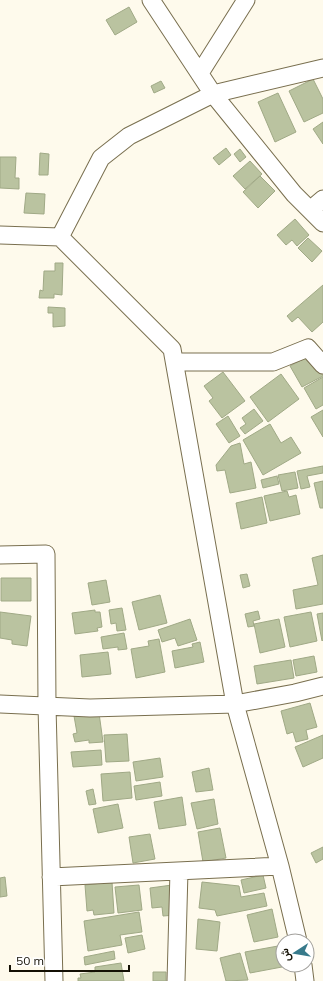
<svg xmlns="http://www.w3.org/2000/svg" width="323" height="981" font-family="Mulish,Vazirmatn,sans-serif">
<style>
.building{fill:#bac3a0;stroke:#a0a986}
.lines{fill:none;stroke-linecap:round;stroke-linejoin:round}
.minor-casing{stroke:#796f4f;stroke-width:19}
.minor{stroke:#fff;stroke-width:17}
</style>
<rect width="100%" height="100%" fill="#fefaec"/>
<path class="building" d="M129,7L137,22L115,35L106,20Z
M313,79L323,99V113L304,122L289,91Z
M161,81L165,88L154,93L151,86Z
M278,93L296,132L275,142L258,102Z
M323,122V144L313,129Z
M226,148L231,155L219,165L213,158Z
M240,149L246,157L240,162L234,154Z
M40,153L49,154L48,175H39Z
M0,157H16L15,178H19V189L0,188Z
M250,161L262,174L245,189L233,176Z
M260,176L275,191L258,208L243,192Z
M26,193L45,194L44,214L24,213Z
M295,219L309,235L297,246L292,240L286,245L277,235Z
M308,238L322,251L312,262L298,248Z
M55,263H63L62,295L54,294V298H39L40,290L43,291L44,271H55Z
M323,285V322L312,332L298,317L292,322L287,316Z
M48,307L65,308V326L53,327V313H48Z
M311,355L323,376L302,387L290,366Z
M223,372L245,401L222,418L209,401L213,398L204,386Z
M281,374L299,399L268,422L250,397Z
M323,377V405L316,409L304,388Z
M254,409L263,421L245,434L240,428L246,424L242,418Z
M323,410V437L311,417Z
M228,416L240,436L229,443L216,424Z
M270,424L281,443L291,437L301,453L263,475L243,440Z
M240,443L244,464L251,462L256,488L230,493L225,470L217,471L216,465L231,446Z
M323,466V473L307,476L310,487L301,489L297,471Z
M295,472L298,488L282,491L278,475Z
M277,476L279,484L263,488L261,480Z
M323,481V508H320L314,483Z
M287,491L289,497L296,495L300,514L270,521L264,496Z
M262,497L267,523L241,529L236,503Z
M323,555V604L296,609L293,590L318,585L312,558Z
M247,574L250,586L243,588L240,575Z
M1,578H31V601H1Z
M106,580L110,602L92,605L88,583Z
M160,595L167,623L139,630L132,602Z
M122,608L126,630L117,631L116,623L111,624L109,610Z
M95,610V612H100L102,627L97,628L98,631L75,634L72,613Z
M258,611L260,619L253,621L254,626L248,627L245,614Z
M0,612L31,616L27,646L12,644V640L0,638Z
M311,612L317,641L290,647L284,617Z
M323,613V640L322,641L317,614Z
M190,619L197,640L178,646L175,638L162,642L158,630Z
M279,619L285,647L260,653L254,624Z
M124,633L127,649L118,650V647L103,649L101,637Z
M159,639L165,672L136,678L131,649L149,646L148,641Z
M200,642L204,662L175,668L172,651L193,647L192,644Z
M108,652L111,674L82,677L80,655Z
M314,656L317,672L296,676L293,660Z
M291,660L294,678L257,684L254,666Z
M310,703L317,727L306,730L308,739L296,742L293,732L287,734L281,711Z
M99,713L103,742L89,743V740L75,742L73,734L77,733L74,716Z
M127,734L129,761L106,762L104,735Z
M323,735V758L303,767L295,747Z
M101,750L102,765L73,767L71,752Z
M160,758L163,777L136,781L133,762Z
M209,768L213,790L196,792L192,772Z
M130,772L132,798L103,801L101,774Z
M160,782L162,796L136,800L134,786Z
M93,789L96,804L89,805L86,791Z
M182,797L186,825L159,829L154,802Z
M214,799L218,824L197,829L191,803Z
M118,804L123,828L98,833L93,809Z
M220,828L226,858L203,862L198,832Z
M150,834L155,859L133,863L129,837Z
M323,847V859L316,863L311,853Z
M263,875L266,888L244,893L241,880Z
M5,877L7,896L0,897V878Z
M112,882L114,913L94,915L93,910L87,911L85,885Z
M202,882L239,886L241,897L264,893L267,906L217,916L215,910L199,908Z
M139,885L142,910L118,913L115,887Z
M172,885L176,915L163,916L162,907L152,908L150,888Z
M272,909L278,937L254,942L247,915Z
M139,912L142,932L120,935L122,945L88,951L84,921Z
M198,919L220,922L217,951L196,949Z
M142,935L145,949L128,953L125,938Z
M278,946L282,967L250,973L245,952Z
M114,951L115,959L85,965L84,957Z
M240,953L248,980L226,981L220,958Z
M121,963L124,981H78V978H81L80,974L95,972V967Z
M153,972H166V981H153Z"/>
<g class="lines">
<defs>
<path id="minor" d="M151,0L213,94L294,194L323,223
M200,73L246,0
M310,210L323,199
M0,235L60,237L172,349L235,704L280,866L298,941
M60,237L101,158L129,136L213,94L323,68
M175,362H273L308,348L323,365
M0,555L46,554L47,706L54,981
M0,704L90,708L235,704L295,693L323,686
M51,877L280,866
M303,965L305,981
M176,981L179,871"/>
</defs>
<use href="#minor" class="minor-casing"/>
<use href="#minor" class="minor"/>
</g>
<g transform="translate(295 953) rotate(258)"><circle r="19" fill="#ffffff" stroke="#a19f9b"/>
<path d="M0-3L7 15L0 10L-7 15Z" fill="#377a8b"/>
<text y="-6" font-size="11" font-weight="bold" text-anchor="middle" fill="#141004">ش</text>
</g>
<path d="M10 965v6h119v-6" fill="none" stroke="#141004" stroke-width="2"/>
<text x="16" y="965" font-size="12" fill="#141004" stroke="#ffffff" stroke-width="3" paint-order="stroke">50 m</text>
</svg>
